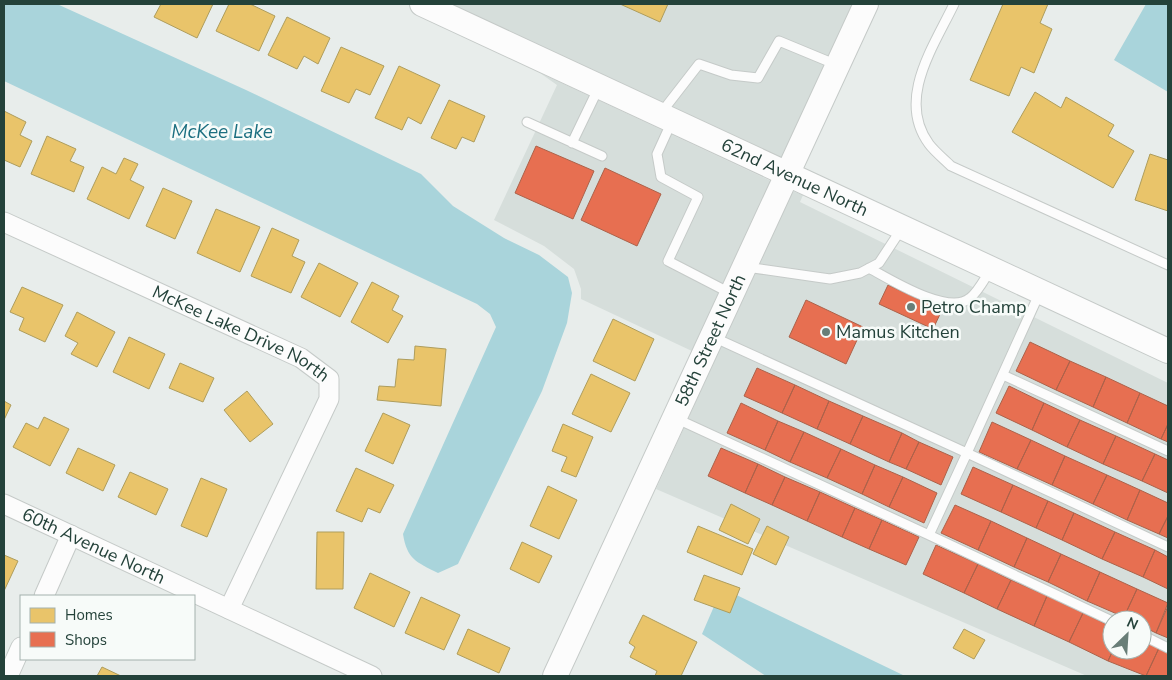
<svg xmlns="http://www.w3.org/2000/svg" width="1172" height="680" font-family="'Nunito Sans',sans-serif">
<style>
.built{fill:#d6dedb;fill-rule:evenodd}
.water{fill:#a9d4db}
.homes{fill:#e9c46a;stroke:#ae9d5c}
.shops{fill:#e76f51;stroke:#ac624a}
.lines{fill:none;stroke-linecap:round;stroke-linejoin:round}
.service-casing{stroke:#c5cac8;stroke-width:11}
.minor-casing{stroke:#c5cac8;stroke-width:21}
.tertiary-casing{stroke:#c5cac8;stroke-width:26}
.service{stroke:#fcfcfc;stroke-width:9}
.minor{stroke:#fcfcfc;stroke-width:19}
.tertiary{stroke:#fcfcfc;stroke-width:24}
.poi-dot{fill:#697e78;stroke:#f7fbf9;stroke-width:2}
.labels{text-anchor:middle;stroke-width:5;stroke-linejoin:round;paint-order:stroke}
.street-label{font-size:18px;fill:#24423a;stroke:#f7fbf9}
.poi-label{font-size:18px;fill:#24423a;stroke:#f7fbf9;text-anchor:start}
.water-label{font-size:19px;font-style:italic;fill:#1c6f80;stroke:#f7fbf9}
</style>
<rect width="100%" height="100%" fill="#e8edeb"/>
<path class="built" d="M450,4H854L783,159Z
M540,73L773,182L694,352L581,299V289L574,269L544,246L494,220L557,85Z
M792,191L803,195L800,202L1168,383V676H1087L656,489ZM1112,620H1142V650H1112Z"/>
<path class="water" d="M4,4H57L246,90L421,174L453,206L504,238L539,255L568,277L572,293L567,323L542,391L458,564L438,573C416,562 407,559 403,534L496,327L490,314L477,304L4,81Z
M1146,4H1168V92L1114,60Z
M722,588L905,676H766L702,634Z"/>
<path class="homes" d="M161,4H213L197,38L154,17Z
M229,4H250L275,16L259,51L216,31Z
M620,4H668L660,22Z
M1003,4H1048L1040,23L1052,29L1034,73L1021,67L1009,96L970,80Z
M287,17L330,38L318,64L304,56L297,69L268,55Z
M341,47L384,66L370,95L356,89L349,103L321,91Z
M399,66L440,85L421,124L408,117L402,130L375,118Z
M1035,92L1061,108L1066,97L1114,125L1108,136L1134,151L1113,188L1012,132Z
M449,100L485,116L474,142L462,137L456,149L431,138Z
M4,111L26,122L20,135L32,141L20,167L4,160Z
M47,136L76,149L70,161L84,167L74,192L31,174Z
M1150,154L1168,160V211L1135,200Z
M124,158L138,164L130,180L144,187L129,219L87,199L102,167L116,174Z
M163,188L192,201L175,239L146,226Z
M216,209L260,227L240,272L197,253Z
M272,228L299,240L292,256L305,262L291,293L251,276Z
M319,263L358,283L340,317L301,297Z
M372,282L399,296L392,310L403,316L388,343L351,322Z
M22,287L63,305L45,342L19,330L24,318L10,312Z
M77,312L115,332L97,367L71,354L78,343L65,336Z
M613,319L654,339L635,381L593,361Z
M129,337L165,354L149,389L113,372Z
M415,346L446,349L441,406L377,400L379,386L395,387L398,359L414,360Z
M180,363L214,378L203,402L169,388Z
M591,374L630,393L611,432L572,414Z
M247,391L273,424L250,442L224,410Z
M4,401L11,405L4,420Z
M383,413L410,425L393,464L365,451Z
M44,417L69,429L50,466L13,447L26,423L38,429Z
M563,424L593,437L576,477L561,471L567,457L552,451Z
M78,448L115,465L103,491L66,473Z
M356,468L394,485L380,513L368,508L362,522L336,511Z
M130,472L168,489L156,515L118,497Z
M201,478L227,489L207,537L181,526Z
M548,486L577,500L559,539L530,526Z
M731,504L760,519L748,544L719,530Z
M698,526L753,549L742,575L687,552Z
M767,526L789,537L776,565L753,554Z
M317,532H344L343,589H316Z
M522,542L552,556L539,583L510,569Z
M4,555L18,561L4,591Z
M370,573L410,592L394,627L354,608Z
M704,575L740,588L730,613L694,600Z
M421,597L460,615L444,650L405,633Z
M643,615L697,642L681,676H655L657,671L630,657L635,647L629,643Z
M468,629L510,648L499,673L457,654Z
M964,629L985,640L974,659L953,648Z
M102,667L121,676H97Z"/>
<path class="shops" d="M536,146L594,171L573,219L515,193Z
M605,168L661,194L637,246L581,220Z
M888,285L942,310L933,329L879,304Z
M806,300L863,327L846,364L789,337Z
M1030,342L1070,361L1056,390L1016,371Z
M1070,361L1106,377L1093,407L1056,390Z
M757,368L795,385L782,413L744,396Z
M1106,377L1140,393L1127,423L1093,407Z
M795,385L829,401L817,429L782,413Z
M1009,386L1044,403L1032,430L996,413Z
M1140,393L1168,406V424L1161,439L1127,423Z
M829,401L863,416L850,444L817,429Z
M741,403L778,421L765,450L727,433Z
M1044,403L1080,420L1067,447L1032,430Z
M863,416L902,433L889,462L850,444Z
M1080,420L1116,436L1103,464L1067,447Z
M778,421L804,432L790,462L765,450Z
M992,422L1031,440L1017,469L979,452Z
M1168,424V442L1161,439Z
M804,432L841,449L827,478L790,462Z
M902,433L919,442L906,469L889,462Z
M1116,436L1155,454L1142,481L1103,464Z
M1031,440L1065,456L1052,485L1017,469Z
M919,442L953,457L941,485L906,469Z
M721,448L758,464L745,493L708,476Z
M841,449L875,465L862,494L827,478Z
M1155,454L1168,460V493L1142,481Z
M1065,456L1107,475L1093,504L1052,485Z
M758,464L785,477L772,505L745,493Z
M875,465L903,477L889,507L862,494Z
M973,467L1013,485L1001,512L961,494Z
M1107,475L1140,490L1127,520L1093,504Z
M785,477L820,492L807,521L772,505Z
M903,477L937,493L924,523L889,507Z
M1013,485L1048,501L1036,528L1001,512Z
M1140,490L1168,503V516L1159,534L1127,520Z
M820,492L855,508L842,537L807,521Z
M1048,501L1074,513L1062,540L1036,528Z
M955,505L991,521L978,550L941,533Z
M855,508L882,520L869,549L842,537Z
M1074,513L1115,532L1102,559L1062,540Z
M1168,516V538L1159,534Z
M882,520L919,537L906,565L869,549Z
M991,521L1027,538L1014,567L978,550Z
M1115,532L1155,550L1143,577L1102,559Z
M1027,538L1061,554L1048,582L1014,567Z
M936,545L978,564L964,593L923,574Z
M1155,550L1168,557V589L1143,577Z
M1061,554L1100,572L1087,601L1048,582Z
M978,564L1011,580L997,609L964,593Z
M1100,572L1137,589L1124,617L1087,601Z
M1011,580L1047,596L1034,626L997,609Z
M1137,589L1168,603L1156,633L1142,626V620H1129L1124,617Z
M1047,596L1083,613L1069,642L1034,626Z
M1168,606V638L1156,633Z
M1083,613L1112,627L1113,650L1108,661L1069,642Z
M1142,640L1159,648L1146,676L1108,661L1113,650H1142Z
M1159,648L1168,652V676H1146Z"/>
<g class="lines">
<defs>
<path id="service" d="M954,4C934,46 896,99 929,144C935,152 944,159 951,166L1168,265
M661,113L699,64L731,75L758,78L779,41L837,65
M672,121L657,154L661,177L698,197L668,261L730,293
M527,122L602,156
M572,143L599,87
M746,267L830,279L860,273L879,263L902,228
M869,268C891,280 949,316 970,298C978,292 985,278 991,269
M1040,292L967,453L1168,547
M1003,375L1168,451
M675,418L929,535L967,453L713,337
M929,535L1112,621
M1142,635L1168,648"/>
<g id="minor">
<path id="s1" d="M4,222L301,358L329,379V399L229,609"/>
<path id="s2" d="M4,504L372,676"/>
<path d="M44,596L71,535"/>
<path d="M8,676L21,647"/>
</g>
<g id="tertiary">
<path id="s3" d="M422,4L1168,351"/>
<path id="s4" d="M555,676L866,4"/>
</g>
</defs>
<use href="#service" class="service-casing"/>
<use href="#minor" class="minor-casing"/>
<use href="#tertiary" class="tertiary-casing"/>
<use href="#service" class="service"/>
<use href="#minor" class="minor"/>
<use href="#tertiary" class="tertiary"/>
</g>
<g class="poi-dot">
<circle cx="911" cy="307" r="5"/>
<circle cx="826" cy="332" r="5"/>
</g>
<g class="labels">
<g class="street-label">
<text dy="6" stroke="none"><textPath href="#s3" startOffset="411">62nd Avenue North</textPath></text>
<text dy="6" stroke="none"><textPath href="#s1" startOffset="262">McKee Lake Drive North</textPath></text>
<text dy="6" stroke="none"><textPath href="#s4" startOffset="370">58th Street North</textPath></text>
<text dy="6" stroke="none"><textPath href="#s2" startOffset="99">60th Avenue North</textPath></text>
</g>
<g class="poi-label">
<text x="921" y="313">Petro Champ</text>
<text x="836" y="338">Mamus Kitchen</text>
</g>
<g class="water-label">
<text x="222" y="138">McKee Lake</text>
</g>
</g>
<rect width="1172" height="680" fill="none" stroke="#24423a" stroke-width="10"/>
<rect x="20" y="595" width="175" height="65" fill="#f7fbf9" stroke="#a3b1ad"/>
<rect x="30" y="608" width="25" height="15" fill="#e9c46a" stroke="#a3b1ad"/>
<text x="65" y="620" font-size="15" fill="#24423a">Homes</text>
<rect x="30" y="632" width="25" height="15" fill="#e76f51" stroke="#a3b1ad"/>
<text x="65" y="645" font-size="15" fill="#24423a">Shops</text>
<g transform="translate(1127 635) rotate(25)"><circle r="24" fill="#f7fbf9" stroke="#a3b1ad"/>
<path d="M0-4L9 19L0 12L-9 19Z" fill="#697e78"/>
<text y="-8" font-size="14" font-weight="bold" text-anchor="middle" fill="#24423a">N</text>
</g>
</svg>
